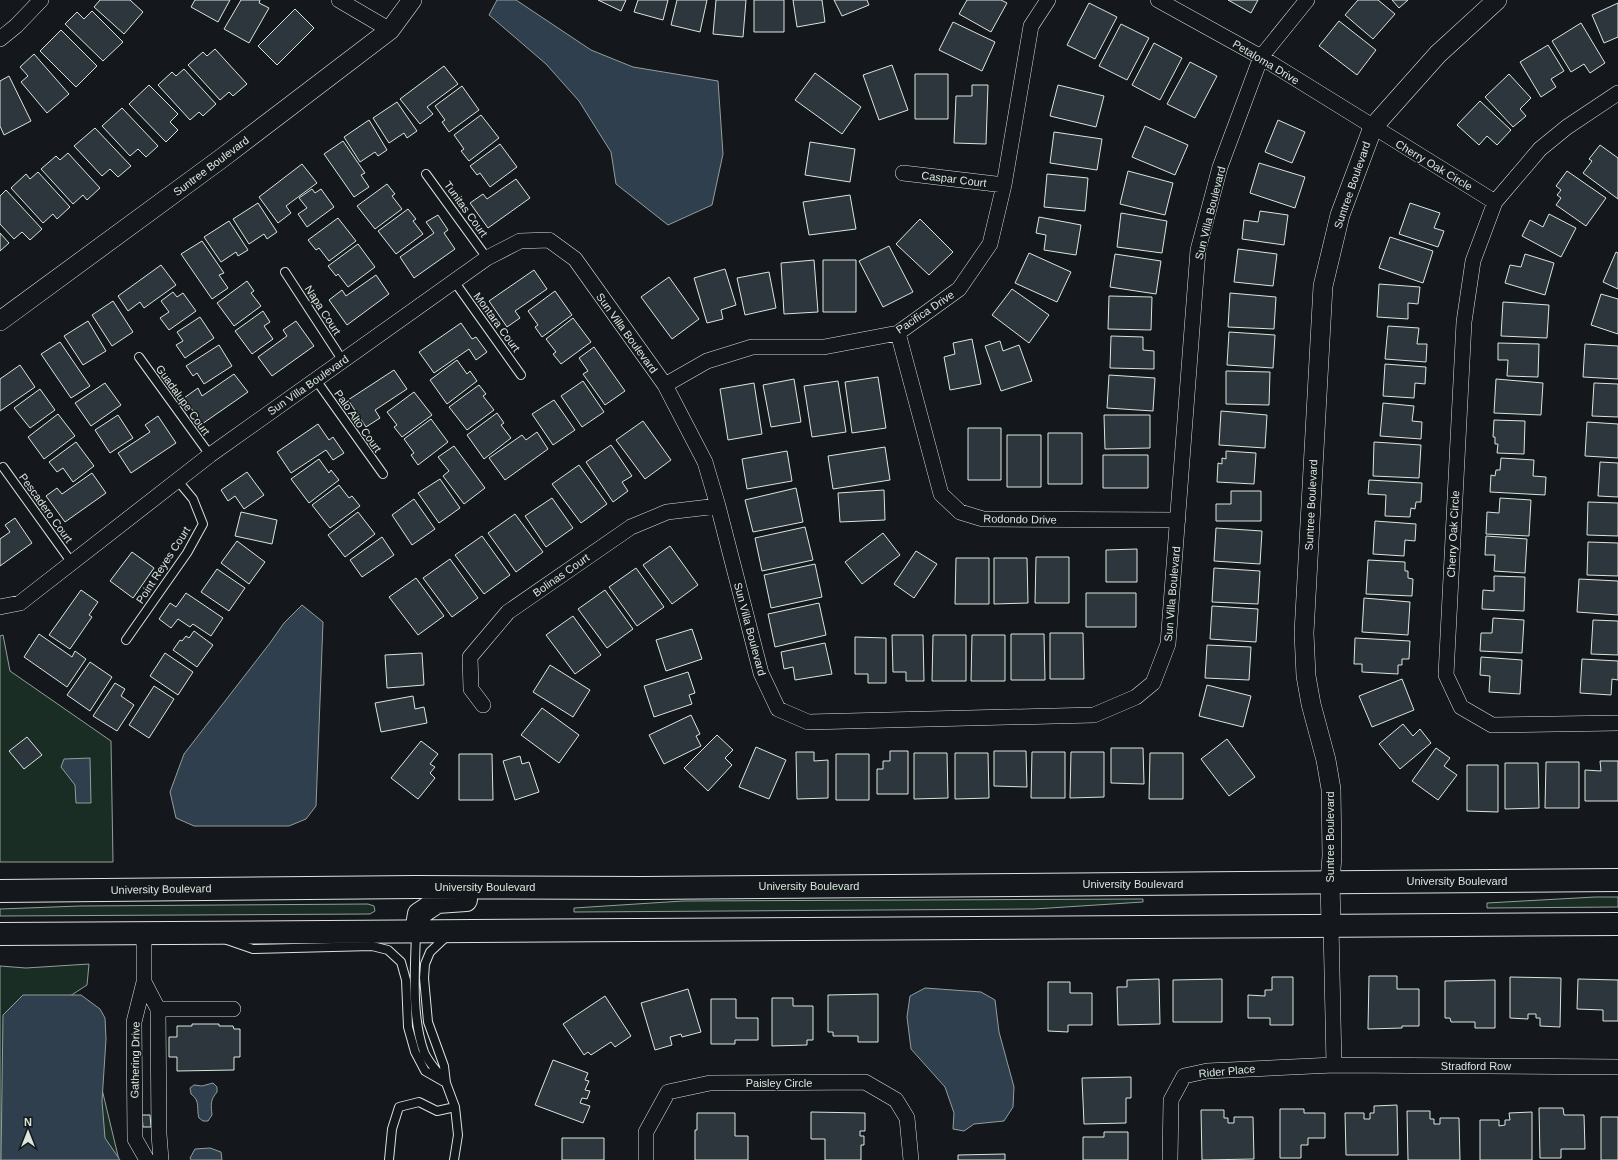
<svg xmlns="http://www.w3.org/2000/svg" width="1618" height="1160" font-family="Helvetica,sans-serif">
<style>
.green{fill:#1a2d24;stroke:#939e99}
.water{fill:#2f3f4d;stroke:#939e99}
.building{fill:#2c363c;stroke:#d8e6dc}
.lines{fill:none;stroke-linecap:round;stroke-linejoin:round}
.service-casing{stroke:#d8e6dc;stroke-width:10}
.minor-casing{stroke:#d8e6dc;stroke-width:16}
.tertiary-casing{stroke:#d8e6dc;stroke-width:20}
.primary-casing{stroke:#d8e6dc;stroke-width:24}
.service{stroke:#14181c;stroke-width:8}
.minor{stroke:#14181c;stroke-width:15}
.tertiary{stroke:#14181c;stroke-width:19}
.primary{stroke:#14181c;stroke-width:22}
.labels{text-anchor:middle;stroke-width:3;stroke-linejoin:round;paint-order:stroke}
.street-label{font-size:11px;fill:#d8e6dc;stroke:#14181c}
</style>
<rect width="100%" height="100%" fill="#14181c"/>
<path class="green" d="M3,635L10,671L111,741L113,862H0V636Z
M1595,897H1618V907L1487,908V903Z
M1143,899V902L1034,909L574,912V908L683,901Z
M368,904L374,906L375,911L370,914L0,916V909L80,906Z
M89,964L87,985L70,996L100,1081L119,1160H0V966L26,968Z"/>
<path class="water" d="M497,0H516L591,50L633,67L718,81L723,154L712,205L668,225L616,184L611,152L579,101L546,64L489,15Z
M302,605L323,622L316,806L306,819L289,826H194L176,818L170,792L184,754L270,643L284,623Z
M90,758L91,803H76L75,785L61,767L64,759Z
M925,988L981,992L995,1000L999,1032L1014,1087L1013,1107L1004,1121L974,1124L964,1131L953,1129L954,1113L945,1087L911,1049L907,1017L910,996Z
M23,995H81L100,1009L105,1018L106,1039L102,1101L105,1138L120,1160H1L3,1015Z
M213,1083L217,1087V1092C210,1100 211,1105 212,1115L208,1121H203L199,1118C196,1109 201,1101 191,1094L190,1088L194,1085L202,1086Z
M210,1148L221,1152L222,1160H191L190,1158L195,1149Z"/>
<path class="building" d="M100,0H130L143,12L124,34L94,7Z
M195,0H230L218,22L191,7Z
M241,0H260L259,3L269,8L249,43L224,29Z
M598,0H626L621,11Z
M638,0H668L663,20L634,12Z
M677,0H707L700,32L671,25Z
M716,0H746L743,37L713,34Z
M754,0H784V32H754Z
M793,0H822L825,22L797,27Z
M834,0H867L869,5L842,16Z
M967,0H1001L1007,3L991,32L959,14Z
M1228,0H1258L1251,13Z
M1358,0H1378L1395,14L1373,39L1345,15Z
M1392,0H1408L1399,8Z
M1089,3L1117,17L1095,59L1067,45Z
M1618,3V37L1604,43L1592,15Z
M295,9L314,28L277,65L258,46Z
M92,11L123,42L103,61L65,24L77,12L84,19Z
M1339,21L1376,50L1357,75L1319,46Z
M953,22L995,42L982,71L939,50Z
M1581,23L1605,63L1590,73L1584,64L1571,72L1552,41Z
M1121,24L1149,38L1127,80L1099,66Z
M61,30L97,66L76,87L40,51Z
M1154,43L1182,58L1160,100L1132,85Z
M1548,45L1564,71L1551,79L1556,87L1541,97L1520,62Z
M215,49L247,84L233,96L229,92L220,100L188,65L203,52L207,56Z
M34,54L69,94L47,113L21,82L28,76L20,67Z
M1190,62L1217,76L1195,118L1167,104Z
M892,65L908,110L879,120L863,75Z
M444,66L458,84L427,107L433,114L420,124L400,99Z
M184,69L216,104L203,116L199,112L190,120L158,85L172,72L176,76Z
M815,73L861,107L842,134L795,100Z
M915,74H948V119H915Z
M1509,74L1531,98L1520,109L1526,116L1513,127L1485,97Z
M9,76L31,121L4,135L0,126V81Z
M149,85L178,114L170,122L178,130L166,142L129,104Z
M972,85H988L986,144L954,143L956,96H972Z
M1058,85L1104,96L1096,127L1050,116Z
M462,86L479,110L449,132L442,122L445,120L435,106Z
M1480,101L1511,130L1497,145L1487,136L1479,145L1457,125Z
M397,102L417,131L407,138L404,133L389,143L373,118Z
M122,108L158,146L146,157L138,149L130,156L102,126Z
M481,115L499,138L469,161L461,151L464,149L454,135Z
M369,120L387,150L378,156L375,152L360,162L344,137Z
M1278,120L1305,132L1292,163L1265,152Z
M1145,126L1188,145L1175,175L1132,157Z
M95,128L131,166L118,177L110,169L102,176L74,146Z
M1054,132L1102,139L1097,170L1050,163Z
M343,141L365,173L361,175L369,187L354,197L324,154Z
M810,142L855,149L850,182L805,175Z
M500,144L517,167L490,187L480,173L477,175L470,166Z
M1600,145L1618,158V199L1583,173L1592,161L1589,159Z
M68,153L100,188L87,200L83,195L73,204L41,169L56,156L60,160Z
M1259,163L1305,177L1295,208L1250,193Z
M302,164L317,183L286,206L291,213L278,223L259,197Z
M1128,171L1173,183L1165,215L1120,204Z
M1567,171L1606,198L1586,226L1556,205L1561,198L1557,195L1561,190L1556,186Z
M38,172L70,207L57,219L53,214L43,223L11,188L26,174L30,179Z
M1047,174L1088,178L1085,211L1044,207Z
M516,179L530,198L488,228L470,203L483,194L487,199Z
M387,184L395,194L392,196L402,209L375,229L357,206Z
M312,189L315,193L321,189L334,207L307,227L298,214L307,208L299,198Z
M6,190L42,229L30,240L22,232L14,239L0,224V196Z
M850,195L856,229L809,235L803,202Z
M258,203L277,232L267,239L264,234L249,244L233,219Z
M1410,203L1440,213L1434,228L1444,231L1438,247L1399,234Z
M408,209L416,219L413,221L423,234L396,254L378,231Z
M1260,211L1288,215L1284,245L1242,239L1244,220L1258,222Z
M1121,213L1167,221L1162,253L1117,247Z
M1549,214L1576,228L1561,257L1522,236L1530,220L1543,227Z
M438,215L448,230L444,233L455,249L414,278L400,257L434,233L426,222Z
M1039,217L1081,225L1076,255L1044,250L1046,235L1036,233Z
M338,218L356,241L329,261L319,248L316,250L308,240Z
M920,219L953,252L929,275L896,244Z
M229,221L248,250L238,256L236,252L221,262L204,237Z
M0,233L9,243L0,251Z
M1390,237L1433,251L1423,283L1379,268Z
M202,241L224,273L219,275L228,288L212,299L181,254Z
M358,244L375,267L348,287L338,274L336,276L328,266Z
M889,246L913,292L883,307L859,261Z
M1238,249L1277,254L1273,286L1234,282Z
M1616,252L1618,253V289L1603,282Z
M1029,253L1071,272L1057,302L1015,283Z
M1115,254L1161,261L1156,294L1110,287Z
M1525,254L1554,263L1545,295L1505,283L1510,265L1521,267Z
M814,260L818,312L784,314L781,263Z
M823,260H856V312H823Z
M161,265L176,285L144,308L140,302L128,311L118,296Z
M725,269L736,305L721,310L723,319L707,323L694,278Z
M534,270L547,289L515,311L520,318L507,327L489,301Z
M769,272L776,308L745,315L737,278Z
M376,275L389,294L347,325L329,300L342,290L346,296Z
M669,277L699,319L672,339L641,297Z
M247,281L254,291L251,293L261,306L234,326L217,303Z
M1379,284L1420,287L1418,304L1408,303V319L1377,317Z
M1012,289L1049,315L1029,343L992,315Z
M555,291L572,315L542,337L535,327L538,325L528,311Z
M173,292L177,297L183,293L196,311L169,330L160,318L169,312L161,301Z
M1230,293L1276,297L1274,329L1228,327Z
M1601,294L1618,299V334L1591,325Z
M1109,296L1152,297L1151,330L1108,329Z
M113,301L133,332L112,346L92,315Z
M1503,302L1549,305L1547,338L1501,336Z
M263,311L270,322L264,326L273,339L252,354L235,331Z
M200,317L214,338L185,358L176,345L183,341L177,332Z
M573,318L591,342L561,364L553,354L556,352L546,339Z
M88,321L106,351L83,365L64,336Z
M296,321L314,346L272,376L258,357L287,336L283,330Z
M461,323L472,339L476,337L487,352L476,360L469,349L434,373L419,352Z
M1388,326L1419,328L1417,344H1427L1426,362L1385,359Z
M1229,332L1275,335L1273,368L1227,365Z
M1111,336L1143,337V350L1154,351V369L1110,368Z
M972,339L981,384L950,390L944,357L955,354L953,343Z
M1000,341L1003,351L1019,345L1032,381L1001,391L985,346Z
M60,342L90,386L71,398L41,354Z
M1498,343L1539,344L1538,377L1507,376L1508,360H1498Z
M1585,344L1618,346V379L1583,377Z
M219,345L232,366L204,384L197,373L193,376L186,366Z
M594,347L625,391L605,405L583,374L588,371L579,358Z
M457,360L467,374L470,371L477,381L447,404L430,380Z
M1385,364L1426,367L1425,384L1415,383L1414,398L1383,396Z
M20,365L35,387L0,411V379Z
M394,370L407,389L375,410L380,418L366,427L348,400Z
M1226,371L1270,372L1269,405L1226,404Z
M234,374L248,392L202,424L184,398L198,388L202,396Z
M1109,375L1155,378L1153,411L1107,408Z
M878,377L886,428L852,433L845,382Z
M794,379L801,422L771,427L763,385Z
M1496,379L1543,383L1541,415L1494,413Z
M583,381L604,412L582,427L561,396Z
M838,381L846,432L812,437L804,386Z
M105,383L121,405L91,426L75,403Z
M754,383L762,434L728,440L720,389Z
M1594,383L1618,384V417L1592,416Z
M479,385L486,394L483,396L494,410L467,430L449,407Z
M40,389L55,410L30,428L14,408Z
M414,392L432,415L402,437L394,427L397,425L387,412Z
M554,400L575,430L553,445L532,414Z
M1383,403L1414,406L1412,421L1422,422L1421,439L1380,436Z
M1221,411L1267,415L1265,448L1219,445Z
M497,413L504,423L501,425L511,438L484,459L467,435Z
M58,414L75,436L44,459L28,437Z
M118,415L133,438L110,453L95,430Z
M1104,415H1150V448L1105,449Z
M158,416L176,443L131,473L118,453L150,432L145,425Z
M431,419L448,442L418,465L411,455L414,453L404,439Z
M1494,420L1525,421L1524,454L1497,453L1498,444H1495V437H1493Z
M643,421L671,460L645,479L616,440Z
M1587,422L1618,424V458L1585,456Z
M318,424L329,440L333,437L344,453L333,460L326,450L291,473L277,452Z
M968,428H1001V480H968Z
M537,432L548,449L505,480L489,458L522,435L526,440Z
M1048,433H1082V484H1048Z
M1007,435H1041V487H1007Z
M76,442L94,466L73,482L63,468L57,472L49,462Z
M1374,442L1421,445L1419,478L1373,476Z
M611,445L632,476L622,482L628,491L613,502L586,462Z
M454,446L485,488L464,504L443,476L449,471L438,457Z
M885,447L890,480L833,489L828,456Z
M787,451L792,481L747,489L742,459Z
M1226,451L1256,453L1254,484L1217,482L1218,463L1222,464V458L1226,459Z
M1103,455H1148V488H1103Z
M1501,458L1534,460L1533,476L1546,477L1545,495L1490,492L1491,475L1495,476L1496,470H1500Z
M319,459L329,473L331,470L339,480L309,503L291,479Z
M1600,462L1618,463V497L1598,496Z
M579,465L607,504L581,523L552,484Z
M247,472L264,495L244,509L235,496L228,501L221,490Z
M92,473L106,493L65,522L46,496L57,488L62,494Z
M440,479L460,508L439,523L418,493Z
M1369,480L1422,483L1421,502H1416L1415,509L1411,508L1410,517L1385,516L1386,495L1368,494Z
M339,485L349,498L352,496L360,506L330,528L312,505Z
M796,488L803,522L753,532L745,500Z
M884,490L885,520L840,522L838,493Z
M1231,491H1261V521H1216V504H1231Z
M552,498L573,528L546,547L525,516Z
M1500,498L1531,500L1529,536L1486,534L1487,512L1499,513Z
M414,499L435,529L412,545L392,515Z
M1588,502L1618,503V536L1587,535Z
M241,512L277,520L272,544L235,536Z
M358,512L375,534L345,557L328,535Z
M515,514L543,552L516,572L488,533Z
M15,518L32,543L0,566V539L10,532L5,525Z
M1375,521L1416,524L1415,541L1405,540L1404,556L1373,554Z
M805,527L813,560L762,571L755,538Z
M1216,528L1262,531L1260,564L1214,561Z
M883,533L900,555L862,584L845,562Z
M482,536L510,575L484,594L455,555Z
M1486,536L1527,539L1525,573L1494,571L1495,555H1485Z
M382,537L394,555L362,577L350,560Z
M237,541L265,562L249,584L221,563Z
M1588,542L1618,543V576L1587,575Z
M670,546L698,585L672,604L643,565Z
M1137,549V582H1106V550Z
M916,551L937,564L914,598L894,584Z
M132,552L154,568L133,598L110,581Z
M1036,557H1069V603H1035Z
M956,558H989V604H955Z
M994,558H1027L1028,603L994,604Z
M450,559L478,598L452,617L423,578Z
M1368,560L1405,562V571H1408V578L1413,579L1412,596L1366,594Z
M815,564L822,597L771,608L764,575Z
M636,568L664,607L637,626L609,587Z
M1214,568L1260,571L1258,604L1212,602Z
M217,569L245,588L229,611L201,592Z
M1494,576L1525,577L1524,611L1482,609L1483,590L1494,591Z
M416,578L444,616L418,635L389,597Z
M1579,579L1618,581V615L1577,612Z
M81,590L98,602L89,615L92,617L70,649L49,635Z
M605,590L633,629L607,648L578,609Z
M186,593L223,618L211,636L193,624L190,627L178,619L171,628L159,619L170,603L176,607Z
M1086,593H1136V627H1086Z
M1364,598L1410,602L1408,635L1362,632Z
M819,603L826,635L775,647L768,614Z
M1212,606L1258,609L1256,642L1210,639Z
M573,616L601,655L575,674L546,635Z
M1493,618L1524,620L1522,653L1480,651L1481,633H1492Z
M1593,620L1618,621V655L1591,654Z
M692,629L702,659L666,671L656,640Z
M194,631L213,645L197,667L173,650L180,640L182,641L186,636L189,638Z
M1050,633H1083L1084,679H1050Z
M39,634L72,657L75,651L86,659L67,687L24,657Z
M1011,634H1044L1045,680H1011Z
M892,635H923L924,681H906V672H893Z
M933,635H966V681H932Z
M972,635H1005V681H971Z
M855,637L886,638V683H868V674H855Z
M1355,638L1410,641L1409,659H1402V665H1398V674L1362,672V664H1354Z
M825,643L832,674L795,680L793,667L784,669L781,652Z
M1207,645L1251,647L1249,680L1205,678Z
M165,653L193,672L178,695L150,676Z
M422,653L424,685L387,688L385,655Z
M1481,657L1522,660L1520,694L1489,692L1490,676L1480,675Z
M1582,659L1618,661V680L1612,679L1611,695L1580,693Z
M90,662L112,677L90,711L67,695Z
M550,665L590,690L573,717L533,692Z
M688,672L695,693L689,695L692,704L654,717L644,686Z
M1402,679L1414,710L1372,727L1359,696Z
M115,683L125,689L121,696L134,705L117,731L93,716Z
M1207,685L1251,696L1243,727L1199,716Z
M154,686L174,699L149,738L129,725Z
M413,696L415,709L424,707L427,723L381,732L375,703Z
M542,708L579,735L559,763L521,735Z
M691,715L700,734L696,736L701,746L664,764L649,735Z
M1403,724L1413,736L1420,729L1431,743L1400,769L1379,744Z
M717,735L733,750L725,758L732,765L708,791L684,768Z
M27,737L42,755L24,769L9,751Z
M1227,739L1255,777L1229,796L1201,759Z
M421,741L438,754L430,764L435,767L430,773L435,778L418,799L391,778Z
M756,747L786,760L769,799L739,787Z
M1111,748H1143L1144,784L1111,783Z
M1436,748L1450,758L1444,766L1457,775L1438,800L1412,781Z
M890,751H908V794H877V769H883V761H890Z
M994,751H1026L1027,787L994,786Z
M796,752H814V761L828,760V798L797,799Z
M1032,752H1065V798H1031Z
M1071,752H1104V797L1070,798Z
M914,753H947L948,798L914,799Z
M955,753H988L989,798L955,799Z
M1150,753H1183V799H1149Z
M459,754H492L493,800H459Z
M836,754H869V800H836Z
M520,756L522,764L529,762L539,792L515,800L503,761Z
M1600,761H1618V801H1585V770L1601,771Z
M1546,762H1579V808H1545Z
M1505,763H1538L1539,808L1505,809Z
M1467,765H1498V812L1467,811Z
M1369,976H1397V989H1419V1026H1402V1028L1368,1029Z
M1272,977H1293V1025H1270V1018H1248V995L1265,996V990H1272Z
M1510,977L1561,978L1560,1027L1540,1026V1018H1536V1014H1528V1019L1510,1018Z
M1159,979L1160,1024L1118,1025L1117,987H1127V980Z
M1222,979V1022H1173V980Z
M1578,979L1618,980V1021H1603V1010L1577,1009Z
M1495,980V1028H1475V1022H1451L1450,1018H1445V981Z
M1048,982H1070V993H1092V1025H1068V1032L1048,1031Z
M688,989L701,1032L682,1037L681,1034L670,1037L672,1045L655,1050L641,1003Z
M878,994V1042H858V1036H833V1032H828V995Z
M605,996L631,1036L615,1047L611,1042L591,1055L588,1052L584,1055L563,1024Z
M772,998H793V1006H813V1040H807V1045L772,1046Z
M711,999H736V1018H758V1040H735V1044H711Z
M192,1024H219V1026H233L234,1029H240V1057H234V1070L177,1071V1057H169V1037H177V1026H192Z
M553,1060L588,1073L585,1080L589,1081L585,1090L590,1091L587,1099L582,1098L580,1103L590,1106L583,1123L535,1105Z
M1131,1077V1098H1126V1123L1084,1124L1082,1078Z
M1397,1105L1398,1155H1346L1345,1113H1364V1119H1370V1113H1374V1106Z
M1539,1108H1563L1564,1115H1584L1585,1149H1561V1158H1540Z
M1280,1109H1304V1113H1325V1138H1308V1145H1301V1158H1280Z
M1201,1110H1224V1118H1228V1123H1234V1117H1253L1254,1159L1202,1160Z
M1407,1111H1430V1119H1434V1124H1440V1118H1459L1460,1160H1408Z
M811,1112L865,1113V1131H860V1136H864V1145H861V1160H825V1139H811Z
M1532,1112V1160H1480V1120H1499V1126L1505,1125V1120H1510L1509,1113Z
M697,1113H735V1136H748V1160H695V1130H697Z
M142,1115H150L151,1127H143Z
M1601,1117H1618V1160H1601Z
M1104,1132H1128V1160H1083V1137H1104Z
M562,1138H604V1160H562Z
M1005,1154V1160H958V1155Z"/>
<g class="lines">
<defs>
<path id="service" d="M426,174L487,258
M285,272L343,361
M454,281L521,375
M139,357L210,455
M316,380L383,474
M3,467L72,563
M126,640L187,553L203,524L193,499L178,481
M416,932C415,971 411,1015 424,1052C428,1062 437,1071 444,1080
M448,935L430,952L425,964L424,978L428,1022L444,1066L446,1083L455,1107L458,1135L454,1160
M227,940L253,949L372,946L388,950L401,962L406,980L408,1027L415,1052L425,1071L446,1083
M389,1160L392,1129L399,1107L419,1102L437,1111L455,1107"/>
<path id="minor" d="M339,0L390,30
M1158,0L1261,57L1495,202
M0,39L16,26L41,0
M1618,93L1567,127L1540,149L1495,202L1473,261L1464,322L1446,675L1461,707L1492,725L1618,723
M903,173L1004,185
M898,333L941,494L960,512L983,519L1178,520
M665,385L707,361L752,347H824L898,333L959,289L990,244L1004,185L1031,26L1048,0
M0,607L20,603L210,455L487,258L520,241L549,240L575,259L665,385L705,462L718,506L761,673L778,709L808,722L1094,715L1136,697L1153,683L1168,644L1198,250L1220,167L1261,57L1307,0
M483,705L471,689L470,657L508,612L631,527L667,512L718,506
M1331,925L1334,1065
M144,933V982L134,1022L135,1139L147,1160
M144,982L158,1009L159,1134L161,1160
M158,1009H233
M646,1160V1132L668,1092L710,1083L865,1082L896,1100L907,1118L911,1160
M1170,1160L1171,1100L1184,1076L1207,1071L1334,1065L1618,1067"/>
<path id="tertiary" d="M0,321L222,158L390,30L412,0
M1331,925L1330,882L1332,856L1331,789L1326,760L1311,704L1306,676L1304,633L1323,286L1340,215L1373,127L1438,54L1497,0"/>
<path id="primary" d="M0,891L416,887L643,888L1618,880
M416,931L419,914L437,902L466,900
M0,934L1618,924"/>
</defs>
<use href="#service" class="service-casing"/>
<use href="#minor" class="minor-casing"/>
<use href="#tertiary" class="tertiary-casing"/>
<use href="#primary" class="primary-casing"/>
<use href="#service" class="service"/>
<use href="#minor" class="minor"/>
<use href="#tertiary" class="tertiary"/>
<use href="#primary" class="primary"/>
</g>
<g class="labels">
<g class="street-label">
<text transform="translate(1266 62) rotate(31)" y="4">Petaloma Drive</text>
<text transform="translate(1434 165) rotate(31)" y="4">Cherry Oak Circle</text>
<text transform="translate(211 166) rotate(-37)" y="4">Suntree Boulevard</text>
<text transform="translate(954 179) rotate(7)" y="4">Caspar Court</text>
<text transform="translate(1352 185) rotate(-71)" y="4">Suntree Boulevard</text>
<text transform="translate(466 209) rotate(54)" y="4">Tunitas Court</text>
<text transform="translate(1210 213) rotate(-76)" y="4">Sun Villa Boulevard</text>
<text transform="translate(323 310) rotate(57)" y="4">Napa Court</text>
<text transform="translate(925 312) rotate(-34)" y="4">Pacifica Drive</text>
<text transform="translate(497 322) rotate(54)" y="4">Montara Court</text>
<text transform="translate(627 333) rotate(54)" y="4">Sun Villa Boulevard</text>
<text transform="translate(308 385) rotate(-35)" y="4">Sun Villa Boulevard</text>
<text transform="translate(183 400) rotate(54)" y="4">Guadalupe Court</text>
<text transform="translate(358 421) rotate(55)" y="4">Palo Alto Court</text>
<text transform="translate(1311 505) rotate(-87)" y="4">Suntree Boulevard</text>
<text transform="translate(46 508) rotate(54)" y="4">Pescadero Court</text>
<text transform="translate(1020 519) rotate(1)" y="4">Rodondo Drive</text>
<text transform="translate(1453 534) rotate(-87)" y="4">Cherry Oak Circle</text>
<text transform="translate(163 565) rotate(-57)" y="4">Point Reyes Court</text>
<text transform="translate(561 575) rotate(-35)" y="4">Bolinas Court</text>
<text transform="translate(1172 594) rotate(-85)" y="4">Sun Villa Boulevard</text>
<text transform="translate(750 629) rotate(75)" y="4">Sun Villa Boulevard</text>
<text transform="translate(1330 837) rotate(-90)" y="4">Suntree Boulevard</text>
<text x="1457" y="885">University Boulevard</text>
<text x="1133" y="888">University Boulevard</text>
<text x="809" y="890">University Boulevard</text>
<text x="485" y="891">University Boulevard</text>
<text transform="translate(161 889) rotate(-1)" y="4">University Boulevard</text>
<text transform="translate(135 1060) rotate(-89)" y="4">Gathering Drive</text>
<text x="1476" y="1070">Stradford Row</text>
<text transform="translate(1227 1071) rotate(-5)" y="4">Rider Place</text>
<text x="779" y="1087">Paisley Circle</text>
</g>
</g>
<g transform="translate(28 1132)" stroke="#14181c" stroke-width="3" paint-order="stroke">
<path d="M0-3L7 15L0 10L-7 15Z" fill="#d8e6dc"/>
<text y="-6" font-size="11" font-weight="bold" text-anchor="middle" fill="#d8e6dc">N</text>
</g>
</svg>
